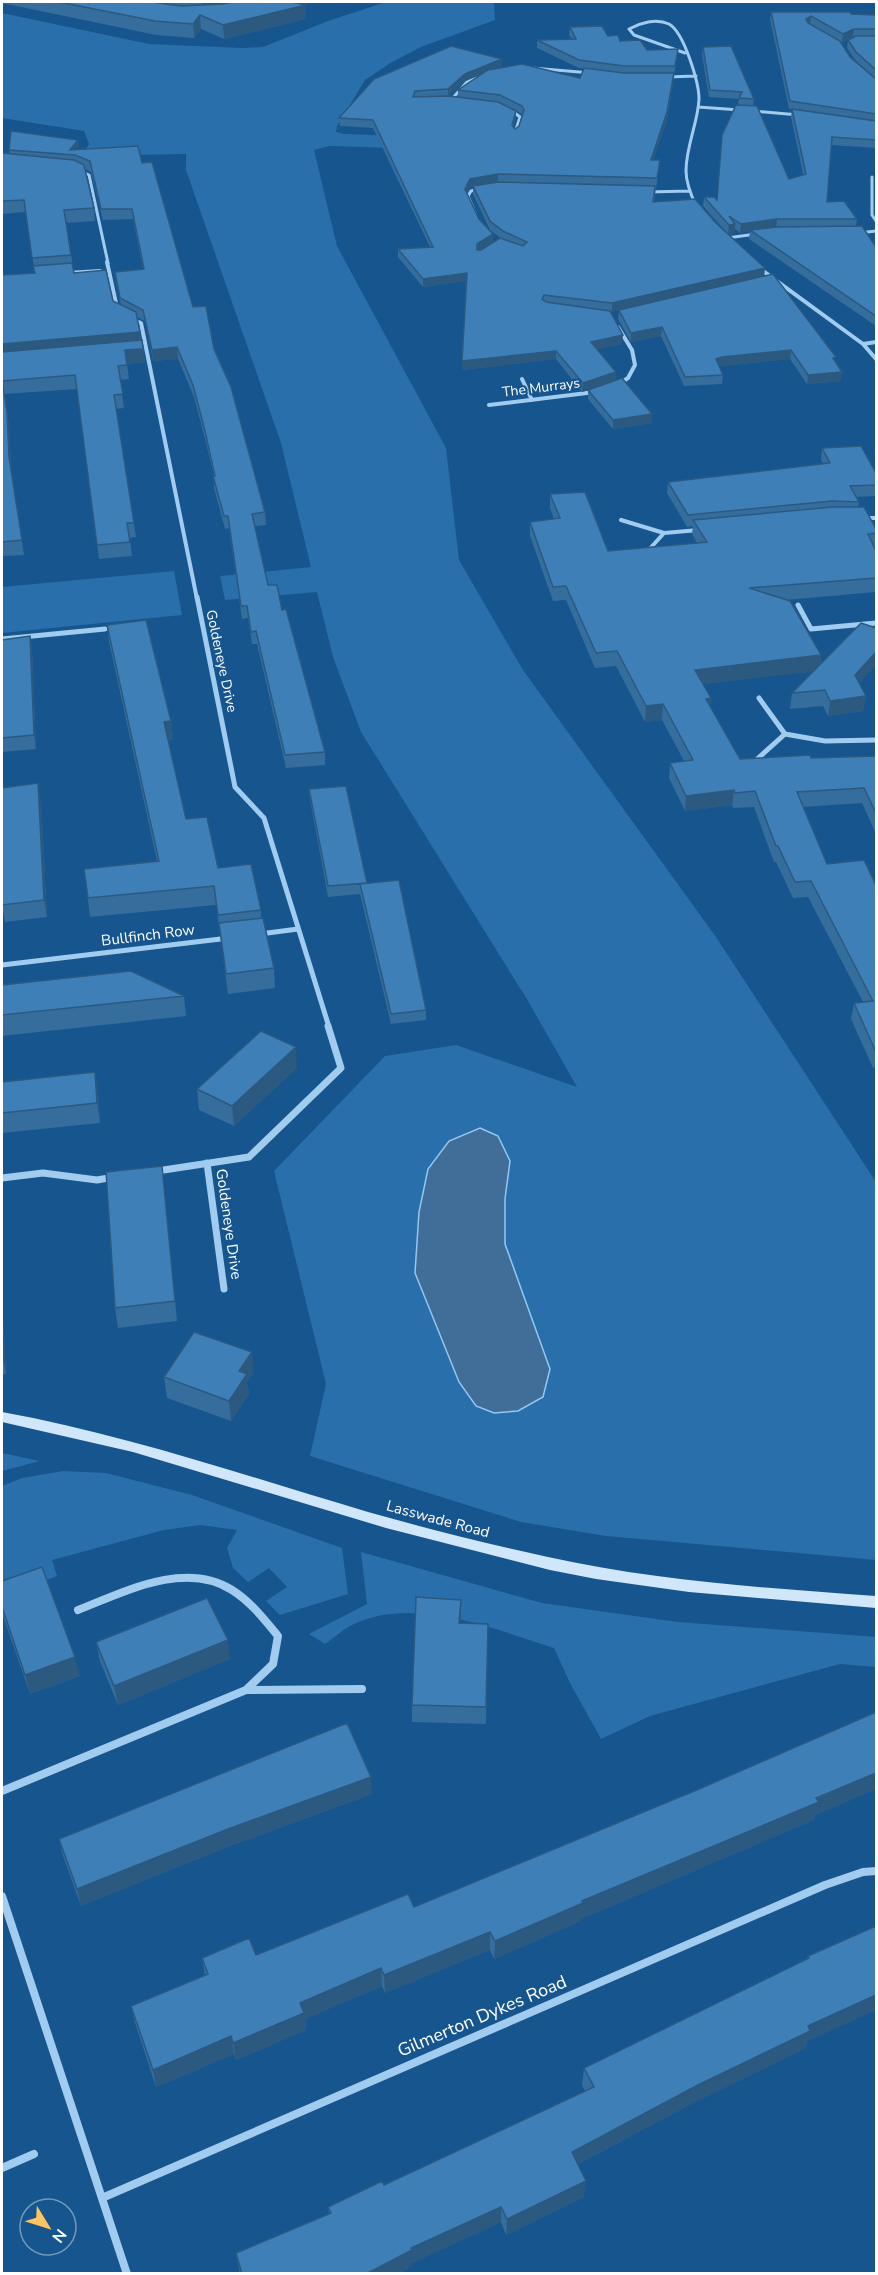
<svg xmlns="http://www.w3.org/2000/svg" width="878" height="2275" font-family="'Nunito Sans',sans-serif">
<style>
.green{fill:#286fac;fill-rule:evenodd}
.water{fill:#416e98;stroke:#94c8f2;stroke-width:1.5}
.lines{fill:none;stroke-linecap:round;stroke-linejoin:round}
.street-far4{stroke:#a1ccf0;stroke-width:3}
.street-far3{stroke:#a1ccf0;stroke-width:4}
.street-far2{stroke:#a1ccf0;stroke-width:5}
.street-far1{stroke:#a1ccf0;stroke-width:7}
.street{stroke:#a1ccf0;stroke-width:8}
.secondary{fill:#cfe6fb;fill-rule:evenodd}
.wall{fill:#356d9d;fill-rule:evenodd}
.shaded-wall{fill:#2b5980}
.building{fill:#3e7fb7;stroke:#2b5980;stroke-width:1.5}
.labels{text-anchor:middle;stroke-width:4.5;stroke-linejoin:round;paint-order:stroke}
.far-street-label{font-size:14px;fill:#fff;stroke:#16558e}
.street-label{font-size:15px;fill:#fff;stroke:#16558e}
.near-street-label{font-size:18px;fill:#fff;stroke:#16558e}
</style>
<rect width="100%" height="100%" fill="#16558e"/>
<path class="green" d="M386,2H498L494,3L495,20L421,47L392,62L365,80L337,126L336,132L345,134L548,142L490,151L329,146L314,150L337,246L446,448L459,560L523,670L716,937L876,1182V1560L606,1536L521,1522L310,1456L326,1384L274,1171L385,1056L456,1045L577,1087L528,1001L361,732L333,657L317,592L225,600L220,576L311,567L281,443L186,170V154L81,156L89,144L84,131L2,118V13L149,44L242,48L263,47L328,21ZM449,1141L510,1161L505,1199V1244L550,1369L415,1273L419,1212L428,1169Z
M174,571L182,615L2,633V587Z
M2,1453L40,1461L2,1471Z
M63,1471L106,1473L192,1495L342,1548L348,1594L280,1615L266,1601L287,1587L269,1568L248,1582L233,1568L227,1548L237,1530L200,1525L164,1530L52,1560L57,1576L2,1597V1486L22,1478Z
M361,1552L542,1603L678,1622L876,1637V1667L840,1664L650,1716L601,1739L570,1683L554,1648C494,1629 413,1595 352,1625C342,1630 334,1638 325,1644L309,1634L367,1604Z"/>
<path class="water" d="M480,1128L498,1136L510,1161L505,1199V1244L550,1369L543,1397L518,1411L494,1413L476,1406L459,1382L415,1273L419,1212L428,1169L449,1141Z"/>
<g class="lines">
<path class="street-far4" d="M685,53L634,35L629,29C640,23 656,18 669,24C684,32 699,83 699,99C698,123 686,146 686,171C686,183 691,195 696,206
M532,68L591,73
M667,77L696,76
M451,100L467,82L484,74
M698,107L740,110
M511,110L520,117L515,133
M753,111L799,115
M80,171L89,175L108,263
M872,177V215L876,221
M648,192L689,191
M476,215L468,196L471,191L479,189
M859,233L876,231
M727,238L756,234"/>
<path class="street-far3" d="M107,262L117,308
M759,268L863,344L876,359
M68,273L100,271
M131,319L141,323L197,599
M618,327L632,350L635,365L628,378L619,384
M863,344L876,342
M522,379L532,400
M489,405L595,392
M862,518H876
M621,520L664,533L699,530
M646,553L664,533"/>
<path class="street-far2" d="M197,597L235,787L264,818L329,1027
M798,605L811,629L876,623
M2,639L105,629
M759,698L785,734L825,741L876,740
M755,761L785,734
M260,934L298,929
M2,965L229,938"/>
<path class="street-far1" d="M207,1163L224,1289
M157,1171L249,1157L341,1068L328,1026
M2,1178L43,1173L97,1180L114,1177"/>
<path class="street" d="M246,1690L362,1689
M2,1791L246,1690L273,1664L278,1636C264,1619 251,1602 232,1590C185,1560 124,1592 78,1610
M2,1896L127,2274
M2,2168L34,2154
M102,2198L825,1885L863,1872L876,1871"/>
<path class="secondary" d="M2,1412C128,1435 246,1476 368,1512C428,1529 488,1544 548,1557C656,1581 767,1588 876,1596V1608L689,1592L596,1579L550,1570L386,1528L133,1452L2,1422Z"/>
</g>
<path class="wall" d="M2,2H312L304,5L306,19L224,39L201,29L194,38L156,35L2,3Z
M771,12L876,15V148L831,145L827,202L857,219L856,226L876,247V326L749,239L750,231L740,233L735,229V233L728,234L703,206L704,197L717,200L739,99L709,97L702,55L703,47L754,99L753,106L789,179L803,174L791,117L792,109H789L770,19ZM810,24L842,42L855,36L848,40L847,48L855,60L874,77Z
M570,27L608,36L647,50L677,56L667,120L653,160L659,168L654,202L716,223L765,268L764,276L835,361L841,381L807,384L790,359L721,366H719L723,375L722,384L684,386L661,336L631,342L618,319L619,310L610,312L622,344L597,349L616,372V380L652,423L613,429L588,399V390L600,386L582,392L556,359L462,370L466,281L423,287L398,257V249L430,247L373,128L340,126L339,118L374,79L502,66L495,69L580,78L608,71L579,68L537,48V40L572,39L569,35ZM481,75L458,90V97L448,96L465,81ZM499,102L522,114L519,126L515,129L513,127L515,119L516,111ZM470,187H473V194L490,230L502,239L493,242L479,219L467,194Z
M78,140L79,150L142,163L193,307L214,349L265,512L266,525L255,526L268,585L282,610L325,752V765L286,768L257,644H252L248,618L242,619L229,528L225,529L214,488V476L206,443L194,397L178,359L153,361L145,321L137,317L141,340L143,349L145,362L127,364L129,379L120,380L124,408L116,409L136,537L130,538L132,556L99,559L77,389L4,394L9,426L11,470L24,555L2,556V275L35,273L25,212L2,214V153L10,154L9,150ZM85,169L91,172L103,220L133,219L143,269L115,272L116,283L121,305L113,301L74,273L66,223L95,221L94,208Z
M822,448L876,473V496L857,497L859,502L858,507L876,529V546L875,547L876,551V592L786,600L821,655L820,665H876L859,683L866,696L863,711L828,716L823,706L790,709L792,693L814,671L703,684L711,698L710,706L740,759L811,758L876,756V834L862,803L803,807L827,864L876,885V1067L873,1068L851,1019L854,1003L863,1002L808,897L793,898L776,862H774L754,807L733,808L732,805L685,811L669,778L670,763L684,761L662,720L645,722L616,666L595,668L566,600L553,601L530,536V522L554,519L550,508V494L608,551L697,543L692,534L693,526L687,527L667,493L668,482L823,464L821,460Z
M107,625L171,721L173,739L168,740L186,819L218,868L261,910V918L274,968L275,988L228,994L216,905L90,917L84,869L157,861L109,642Z
M30,636L32,650L36,749L2,752V640Z
M309,789L367,883L426,1010V1020L391,1024L360,894L328,897L310,800Z
M41,800L47,917L5,922L2,905Z
M2,985L184,996L186,1016L2,1036Z
M297,1068L234,1126L199,1110L197,1089Z
M95,1072L98,1092L100,1123L2,1133V1082Z
M162,1166L177,1321L118,1328L115,1308Z
M2,1301L6,1374H2Z
M254,1372L247,1382L249,1394L231,1421L167,1398L164,1377Z
M2,1581L80,1676L30,1694L2,1613Z
M461,1600L460,1623L488,1624L486,1724L412,1722V1705Z
M96,1642L230,1659L118,1705L100,1661Z
M876,1712V1789L815,1815L814,1820L581,1919V1921L494,1959L490,1950L385,1993L382,1986L305,2019L306,2030L236,2060L234,2054L156,2087L135,2023L131,2006L205,1976L202,1958L256,1955L414,1907L699,1789Z
M372,1794L230,1846L81,1906L63,1856L59,1839Z
M876,1926V2010L807,2041L806,2048L693,2103L578,2164L584,2197L506,2235L501,2222L412,2263V2266L397,2274H240L236,2253L329,2214L328,2207L384,2185L585,2091L582,2085L584,2068L807,1959L808,1956Z"/>
<path class="shaded-wall" d="M202,2H255L202,13Z
M283,2H312L300,6L306,5V19L224,39L223,25Z
M200,15L201,29L194,38L193,24Z
M811,16L810,24L805,26L806,19Z
M854,29L853,36L842,42L843,34Z
M502,59V66L465,81L448,96V89L465,74Z
M674,73L667,120L650,168L651,160Z
M516,111L515,119L511,132L512,125Z
M78,140L79,150L75,155L70,150Z
M498,174V182L470,187L465,198V189L470,179Z
M777,219L776,228L750,230V231L740,233L741,224Z
M735,224V233L728,234L729,225Z
M493,234V242L477,252V244Z
M765,268L764,276L612,312V303Z
M467,273L466,281L423,287V279Z
M662,327L661,336L631,342V333Z
M140,332L141,345L2,358V344Z
M623,335L622,344L591,351V342Z
M177,347L178,359L153,361L152,350Z
M143,349L145,362L126,364L125,350Z
M791,350L790,359L721,366L715,368L716,359L722,357Z
M556,351V359L462,370V361Z
M616,372V381L582,392L583,383Z
M842,372L841,381L807,384L808,375Z
M7,412L9,426L11,471L9,457Z
M652,414V423L613,429V420Z
M30,636L32,650L36,749L34,735Z
M876,652V665L853,690L855,675Z
M821,655L819,671L694,685L695,670Z
M866,696L863,711L828,716L830,701Z
M711,698L709,714L706,699Z
M663,704L662,720L645,722L646,706Z
M171,721L173,739L166,740L164,722Z
M38,783L41,800L47,917L44,900Z
M734,790L732,805L685,811L686,796Z
M296,1047L297,1068L234,1126L232,1106Z
M95,1072L98,1092L100,1123L97,1103Z
M2,1301L6,1374L2,1355Z
M252,1352L254,1372L247,1382L249,1394L231,1421L229,1401L239,1371Z
M461,1600V1618L459,1642V1623Z
M228,1640L230,1659L118,1705L114,1686Z
M75,1657L80,1676L30,1694L25,1675Z
M876,1773V1789L815,1815L814,1820L581,1919V1921L494,1959L495,1941L582,1901Z
M371,1777L372,1794L230,1846L81,1906L77,1889L228,1829Z
M490,1932V1950L385,1993L384,1975Z
M381,1968L382,1986L305,2019L306,2030L236,2060L233,2043L300,2003Z
M876,1995V2010L807,2041L806,2048L693,2103L570,2168L572,2152L808,2026Z
M231,2036L234,2054L156,2087L153,2070Z
M586,2181L584,2197L506,2235L507,2219Z
M501,2207V2222L412,2263V2266L397,2274H366L411,2248Z"/>
<path class="building" d="M59,2H151L181,6L223,4L233,2H292L306,5L223,25L200,15L193,24L155,21Z
M771,12H850L851,14L876,15V29H854L843,34L811,16L806,19L808,23L840,41L850,57L876,79V114L790,101Z
M602,26L608,36L618,35L620,41L640,40L647,50L678,49L675,66H624L579,60L537,40L576,39L570,27Z
M856,36H876V70L856,52L848,40Z
M451,46L502,59L465,74L448,89L415,91L413,97L449,96L498,102L516,111L512,125L515,129L519,126L524,110L522,106L500,95L458,90L488,70L522,64L580,78L584,68L624,73H674L667,112L651,160H660L657,178L498,174L470,179L465,189L479,219L493,234L477,244V250H481L500,238L523,246L527,242L503,231L490,221L473,186L498,182L655,186L653,202L695,199L716,223L765,268L612,303L544,295L542,299L546,302L610,311L623,335L591,342L616,372L583,383L556,351L462,361L467,273L423,279L398,249L433,247L373,120L339,118L374,79Z
M731,46L754,99L739,98L742,92L710,90L703,47Z
M736,105L757,106L789,179L806,174L792,109L876,121V140L832,137L827,202L844,201L857,219H777L741,224L729,216L735,224L729,225L704,197H714L717,200L722,135Z
M11,131L78,140L70,150L138,146L142,163L152,162L193,307L206,306L214,349L231,387L265,512L252,514L268,585H277L282,610L286,609L325,752L285,755L256,631L251,632L247,606H241L228,516H224L213,476H215L205,431L193,385L177,347L152,350L143,310L120,298L115,272L144,269L132,209H101L90,161L75,155L9,150Z
M2,153L74,160L84,165L94,208L64,210L71,255L32,258L24,200L2,201Z
M862,226L876,247V316L750,230L777,227Z
M72,263L74,273L106,270L113,301L136,312L140,332L2,344V275L35,273L33,266Z
M773,274L836,357L833,358L842,372L808,375L791,350L722,357L716,359L723,375L685,377L662,327L631,333L619,310Z
M142,340L143,349L125,350L127,365L118,366L123,394L114,395L134,523H127L130,542L97,545L75,375L2,381L7,412L9,457L22,540L2,542V352Z
M622,378L652,414L613,420L588,390Z
M861,446L876,473V485L850,486L859,502L832,501L688,515L668,482L830,463L822,448Z
M585,492L608,551L707,542L693,520L833,507H864L876,529V533L868,534L876,551V578L749,588L790,601L821,655L695,670L711,698L706,699L740,759L810,755L811,758L876,756V813L864,788L797,792L827,864L864,860L876,885V1052L854,1003L873,1001L811,881L795,882L778,846H776L755,791L735,793L734,790L686,796L670,763L693,760L663,704L646,706L617,651L596,653L566,586L553,587L530,522L560,518L550,494Z
M146,620L171,721L164,722L186,819L207,817L218,868L251,864L261,910L218,915L214,886L88,898L84,869L159,861L107,625Z
M861,623L876,628V652L855,675L866,696L830,701L825,690L792,693Z
M30,636L34,735L2,738V640Z
M38,783L44,900L2,905V788Z
M346,786L367,883L328,886L309,789Z
M399,880L426,1010L391,1014L360,884Z
M263,918L274,968L226,974L219,923Z
M131,971L184,996L2,1015V985Z
M261,1031L296,1047L232,1106L197,1089Z
M95,1072L97,1103L2,1113V1082Z
M162,1166L175,1301L115,1308L106,1172Z
M194,1332L252,1352L239,1371L247,1374L229,1401L164,1377Z
M42,1567L75,1657L25,1675L2,1607V1581Z
M416,1597L461,1600L459,1623L488,1624L486,1707L412,1705Z
M207,1598L228,1640L114,1686L96,1642Z
M876,1712V1773L816,1798L819,1802L582,1901L583,1903L495,1941L490,1932L384,1975L381,1968L300,2003L304,2013L233,2043L231,2036L153,2070L131,2006L208,1974L202,1958L249,1938L256,1955L408,1894L414,1907L699,1789Z
M347,1723L371,1777L228,1829L77,1889L59,1839Z
M876,1926V1995L808,2026L810,2031L696,2086L572,2152L586,2181L507,2219L501,2207L411,2248L412,2250L366,2274H242L236,2253L331,2213L328,2207L382,2181L384,2185L594,2087L584,2068L809,1958L808,1956Z"/>
<g class="labels">
<g class="far-street-label">
<text transform="translate(541 387) rotate(-7)" y="5">The Murrays</text>
<text transform="translate(222 661) rotate(78)" y="5">Goldeneye Drive</text>
</g>
<g class="street-label">
<text transform="translate(148 935) rotate(-7)" y="5">Bullfinch Row</text>
<text transform="translate(229 1224) rotate(82)" y="5">Goldeneye Drive</text>
<text transform="translate(438 1519) rotate(15)" y="5">Lasswade Road</text>
</g>
<g class="near-street-label">
<text transform="translate(482 2016) rotate(-23)" y="6">Gilmerton Dykes Road</text>
</g>
</g>
<rect width="878" height="2275" fill="none" stroke="#ffffff" stroke-width="6"/>
<g transform="translate(48 2227) rotate(128)"><circle r="28" fill="#16558e" stroke="#7399bb" stroke-width="1.5"/>
<path d="M0-4.5L10 22L0 15L-10 22Z" fill="#ffc360"/>
<text y="-9" font-size="16" font-weight="bold" text-anchor="middle" fill="#ffffff">N</text>
</g>
</svg>
